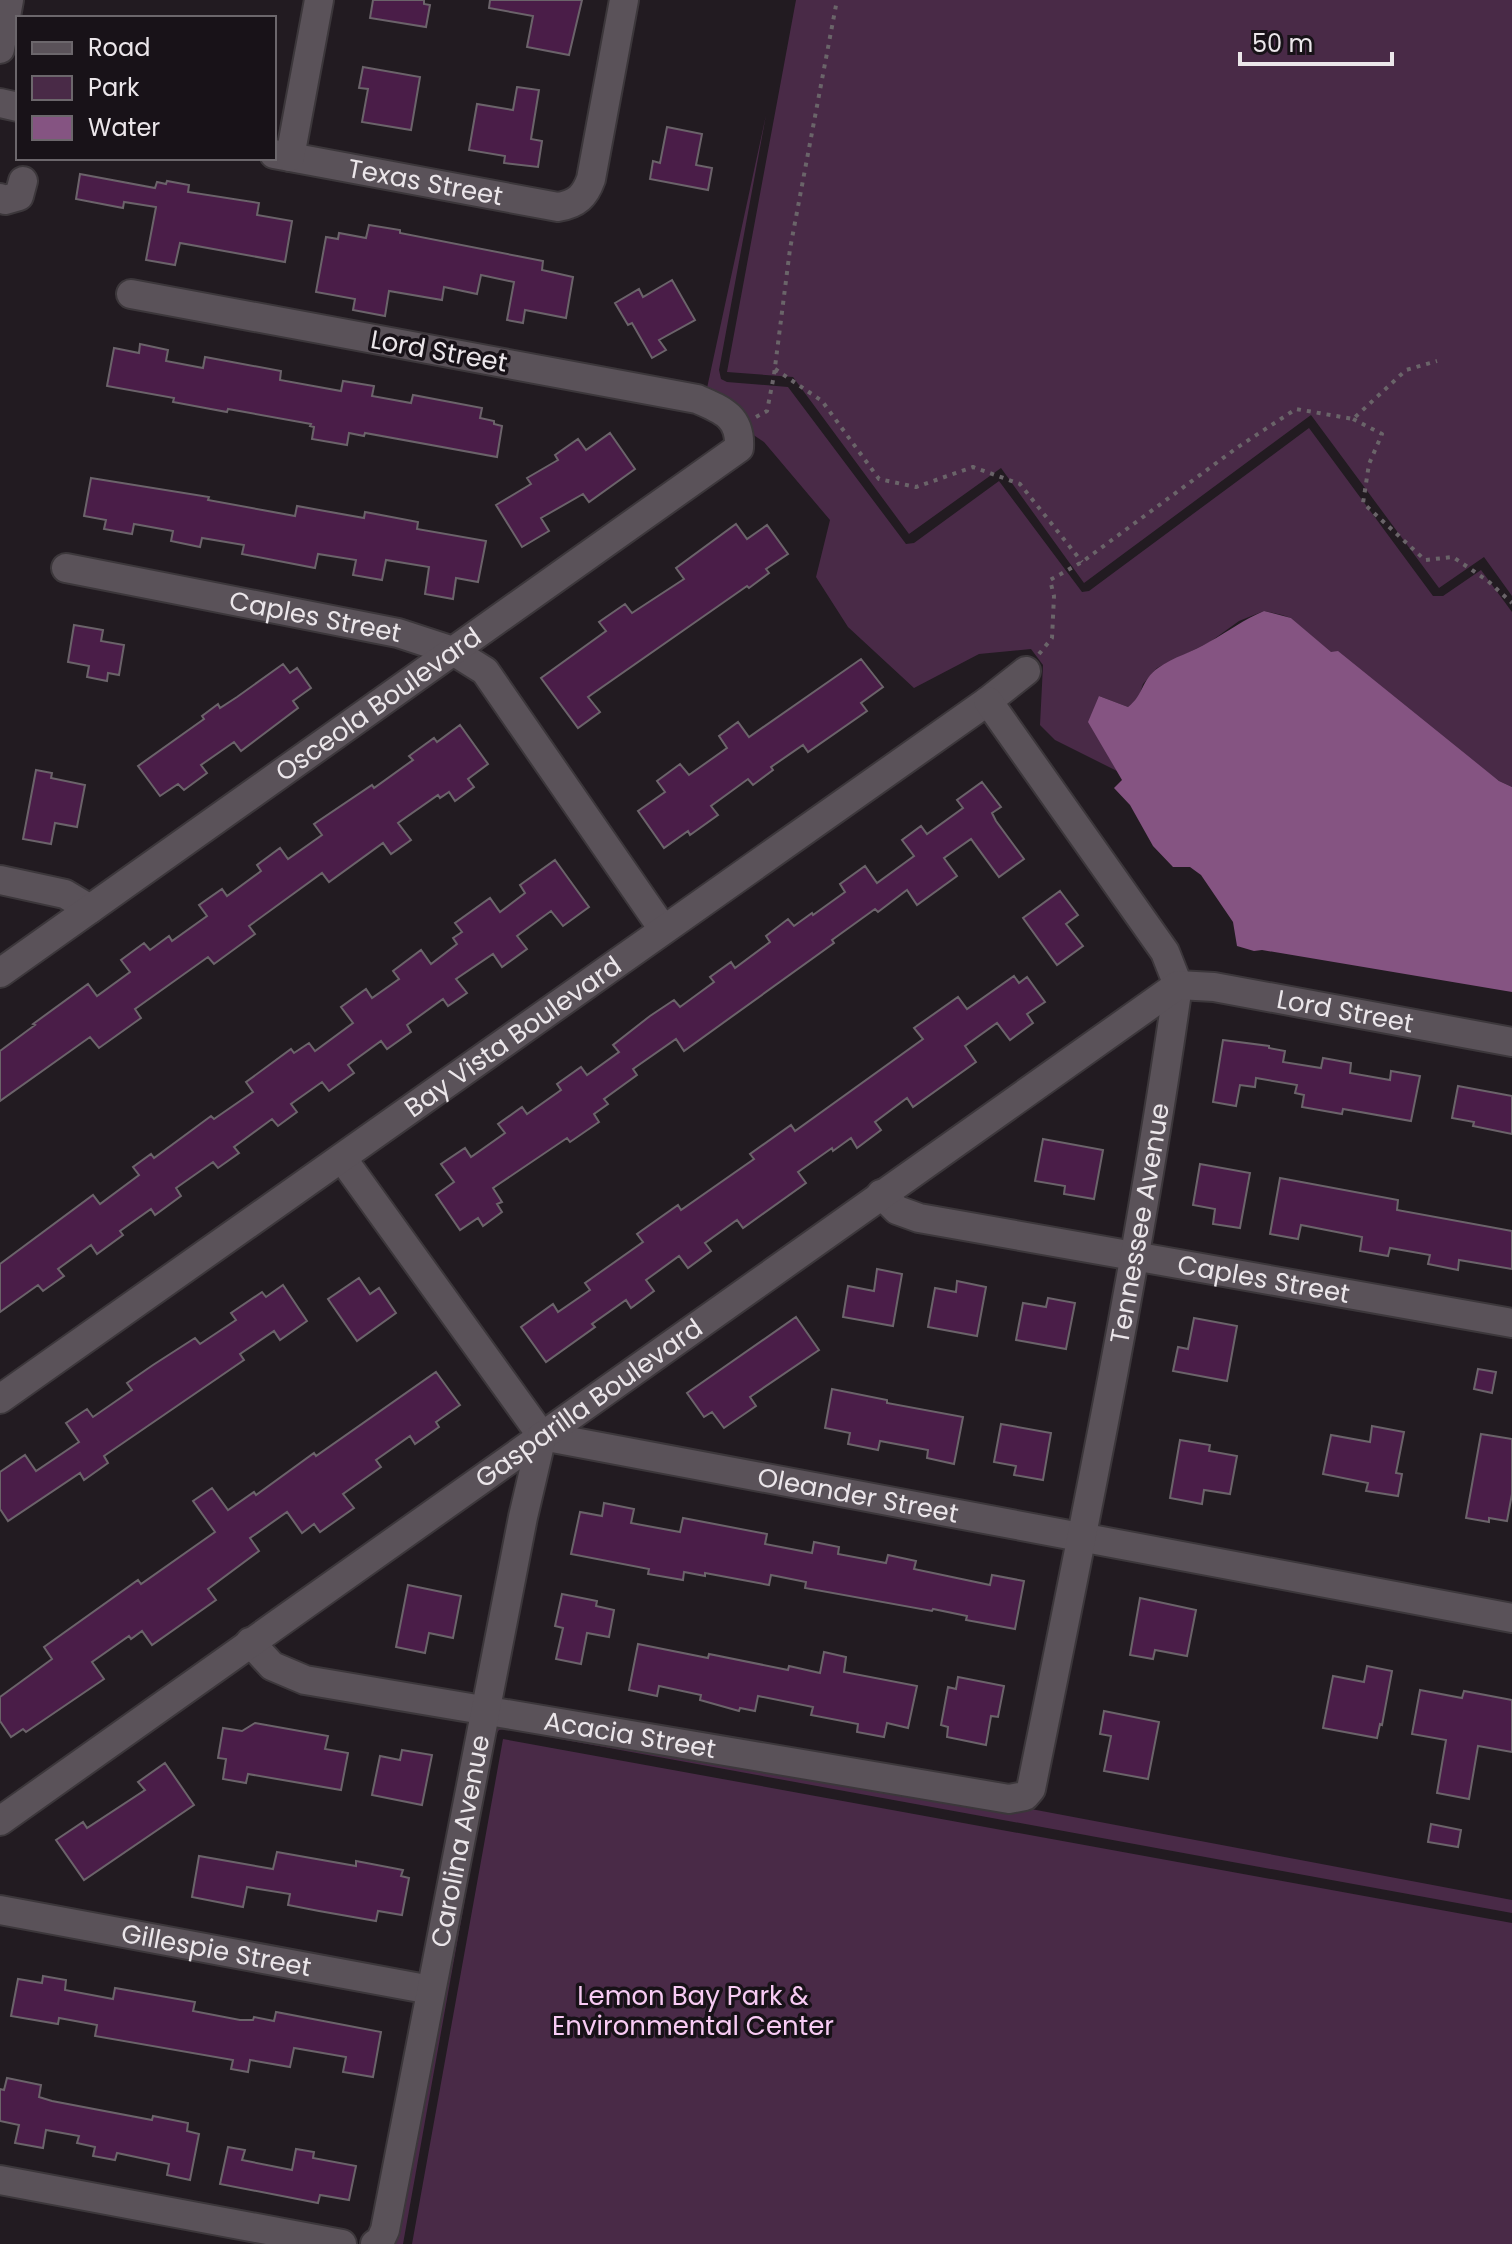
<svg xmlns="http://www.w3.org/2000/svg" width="1512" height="2244" font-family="Poppins,sans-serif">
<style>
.green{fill:#492a47}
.water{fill:#855482}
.building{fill:#4a1d48;stroke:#6b636a;stroke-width:2}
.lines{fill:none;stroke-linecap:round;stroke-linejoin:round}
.minor-casing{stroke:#3c373b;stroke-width:32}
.path{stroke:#6a6469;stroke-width:4;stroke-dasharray:4 6;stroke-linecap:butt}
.minor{stroke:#5a5259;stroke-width:28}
.labels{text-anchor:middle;stroke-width:7;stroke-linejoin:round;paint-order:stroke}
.street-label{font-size:26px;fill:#ebe6ea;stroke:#181218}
.park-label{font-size:26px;fill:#f8cbf4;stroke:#181218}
</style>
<rect width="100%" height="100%" fill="#221b21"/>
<path class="green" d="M796,0H1512V596L1484,557L1439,588L1311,415L1084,583L1001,468L909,534L793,377L727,372Z
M766,115L719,370L721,379L727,382L788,387L906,544L914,543L999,481L1082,592L1089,591L1309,428L1433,596H1443L1481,570L1512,612V787L1499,781L1331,653L1291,618L1282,615L1264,611L1239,621L1210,642L1157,668L1143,684L1138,700L1128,707L1099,696L1102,744L1117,771L1055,740L1040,725L1043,665L1031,649L979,654L914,688L848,627L816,577L830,520L764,442L704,402Z
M478,1710L1007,1807L1031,1809L1512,1900V1913L505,1729L499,1730L494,1737L403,2244H378Z
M503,1739L1512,1923V2244H412Z"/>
<path class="water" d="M1264,611L1291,618L1331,652L1338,651L1499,781L1512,787V992L1262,950L1254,951L1237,946L1233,922L1201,875L1190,867H1173L1153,846L1130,805L1114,788L1122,780L1088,722L1099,696L1128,707C1144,695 1141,680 1158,668C1173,657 1193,652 1209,642C1229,631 1243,620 1264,611Z"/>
<path class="building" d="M373,0H424V4L430,5L426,27L370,18Z
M490,0H582L569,55L527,47L533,16L489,8Z
M363,67L420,77L411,130L362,122L368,89L359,88Z
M517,87L539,90L531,139L542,141L538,167L504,163L505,156L469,150L477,104L513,110Z
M667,127L702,134L696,165L712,168L708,190L650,179L653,161L660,163Z
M80,174L155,188L157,182L166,184L167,181L189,185L188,192L259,203L257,215L292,221L285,262L180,243L175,265L146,260L156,207L124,202L123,208L76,199Z
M369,225L400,230V233L543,261L542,270L573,277L566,318L525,310L523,323L507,320L514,282L481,275L477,294L444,287L442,300L389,291L385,316L353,310L355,299L316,292L326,237L338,239L339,233L366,238Z
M672,280L695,320L659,340L666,350L652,358L632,323L628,325L615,303L639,289L643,297Z
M140,344L168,350L166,361L203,368L205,357L281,371L280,380L341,391L343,381L374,386L372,396L411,403L413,395L482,408L480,418L494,421V424L502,426L497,457L365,433L364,436L349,433L347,445L312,439L314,427L310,426L311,424L228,409L227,412L173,402L174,398L107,386L114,348L139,353Z
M610,433L635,469L589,502L583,494L541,518L549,531L522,547L496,505L531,484L527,478L558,460L555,455L578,439L586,450Z
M91,478L209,497L208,500L295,516L297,506L364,518L365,512L418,522L417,529L486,541L478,582L456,578L453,599L425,594L429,567L386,560L382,580L353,575L356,560L318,554L315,568L242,554L244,545L202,538L200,547L171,541L173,531L134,524L132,534L104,529L106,520L84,516Z
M736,524L747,539L767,525L788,554L766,569L769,573L749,588L747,586L588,697L600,712L578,728L541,678L606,631L599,622L625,604L632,613L684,579L676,568Z
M74,625L103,630L101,641L124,645L119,675L108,673L107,681L87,677L89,666L68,662Z
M861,659L883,687L861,703L867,711L808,752L803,745L771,767L773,770L753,785L748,779L711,806L718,815L690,835L688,831L664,848L638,811L665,792L657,781L680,764L689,775L727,748L719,736L738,722L749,737Z
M283,664L290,673L297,668L311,688L293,701L298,708L241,751L234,742L201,765L207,773L184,790L178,784L160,796L138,766L204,719L202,716L218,704L220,708L237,697Z
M460,725L488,764L468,779L474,787L455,801L449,792L440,798L438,795L398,823L411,840L391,854L383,843L329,882L322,873L249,926L255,934L214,964L208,957L135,1009L141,1018L99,1048L90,1037L0,1101V1051L35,1025L33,1024L88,984L97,996L130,972L121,960L144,943L150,950L169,936L172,941L207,916L199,905L222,889L227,896L261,871L257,865L280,848L288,859L322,835L314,824L372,785L374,788L413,760L409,756L434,738L437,742Z
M36,770L52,773L51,778L85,785L77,827L55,823L51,844L23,839Z
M982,782L1001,807L992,813L996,821L1024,859L999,877L971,839L944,858L957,876L917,905L907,890L878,912L875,909L832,940L834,943L684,1051L676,1039L633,1069L637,1075L604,1099L608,1104L594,1114L599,1122L570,1142L567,1138L493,1188L502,1202L497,1204L502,1212L483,1226L478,1218L460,1230L436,1195L454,1182L441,1164L465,1148L471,1157L505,1133L498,1124L522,1107L527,1114L561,1090L557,1084L581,1067L587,1075L619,1052L613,1045L650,1016L674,1000L680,1007L714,982L710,977L731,962L735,968L770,942L766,936L788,919L794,926L812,913L813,915L845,892L840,884L865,866L877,883L914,856L902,840L921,826L927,834L963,808L957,800Z
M555,860L589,907L563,926L551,911L517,936L527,949L502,967L493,954L456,979L467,993L448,1006L443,999L407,1025L411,1032L387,1049L381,1041L348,1065L354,1073L329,1091L322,1082L291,1104L297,1112L278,1126L272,1119L234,1147L239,1153L218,1168L213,1162L176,1188L181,1196L155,1215L151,1209L120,1231L123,1235L97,1254L91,1245L58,1269L64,1276L43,1291L38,1285L0,1312V1264L93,1195L100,1204L139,1175L133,1167L151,1154L154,1158L211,1116L214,1119L253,1092L246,1082L291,1049L294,1053L309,1043L315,1051L353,1023L341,1007L366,989L372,998L399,979L393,971L421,950L431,964L457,944L453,938L462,932L455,923L490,898L500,912L525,893L520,885Z
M1060,891L1078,915L1066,924L1083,946L1057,965L1023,918Z
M1014,976L1019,983L1027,977L1045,1002L1027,1014L1033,1023L1010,1040L997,1023L965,1046L976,1062L913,1107L907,1098L875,1122L881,1130L857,1148L851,1138L833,1151L832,1148L798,1172L806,1183L743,1228L737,1220L705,1243L711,1251L688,1268L679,1256L646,1280L654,1291L631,1308L626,1300L592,1324L595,1327L546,1362L521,1327L553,1304L558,1312L590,1290L585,1283L643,1242L637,1234L678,1205L681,1210L754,1159L750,1154L791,1125L795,1131L923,1039L914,1028L958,997L967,1009Z
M1223,1040L1269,1046V1048L1285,1051L1283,1062L1321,1068L1323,1058L1351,1063L1350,1073L1390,1080L1391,1071L1420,1076L1411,1121L1343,1109L1342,1114L1302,1107L1304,1095L1295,1093L1297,1085L1256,1078L1255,1087L1240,1085L1236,1106L1213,1102Z
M1458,1086L1512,1096V1134L1473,1126L1474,1122L1452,1118Z
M1043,1139L1103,1150L1094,1199L1064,1194L1065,1186L1035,1181Z
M1200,1164L1250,1173L1240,1228L1213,1224L1215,1209L1193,1205Z
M1280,1178L1398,1200L1397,1210L1512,1231V1269L1459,1260L1458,1270L1428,1264L1430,1255L1390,1248L1388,1256L1360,1251L1362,1237L1301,1225L1298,1239L1270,1234Z
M877,1269L902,1274L893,1326L843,1317L848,1286L874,1291Z
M359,1278L370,1294L379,1288L396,1313L357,1341L328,1299Z
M957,1281L986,1287L977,1336L928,1327L935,1288L956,1292Z
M283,1285L307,1321L280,1340L274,1331L240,1354L244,1360L104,1456L108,1463L84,1480L80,1473L8,1521L0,1509V1472L25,1455L36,1471L79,1442L66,1423L87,1409L93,1417L132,1390L127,1383L153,1365L195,1338L200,1344L236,1320L231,1313L262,1292L266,1297Z
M1048,1298L1075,1303L1066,1349L1016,1340L1023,1303L1046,1307Z
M796,1317L819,1350L750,1397L756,1406L724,1428L712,1412L704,1417L687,1393Z
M1194,1318L1237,1326L1227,1381L1173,1371L1178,1347L1188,1349Z
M1478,1369L1496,1372L1492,1393L1474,1389Z
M436,1372L460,1405L436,1422L439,1427L415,1444L410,1436L376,1460L381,1467L343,1494L354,1508L320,1532L314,1524L302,1533L287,1512L250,1538L259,1551L208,1589L216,1600L152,1645L142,1631L131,1639L129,1636L92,1662L104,1679L26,1732L23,1729L11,1737L0,1721V1697L52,1659L44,1647L138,1580L141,1584L215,1532L193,1501L212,1488L228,1510L254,1492L256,1495L314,1453L316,1456Z
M832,1389L887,1400V1403L963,1417L954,1464L927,1458L928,1450L880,1441L878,1450L848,1444L850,1433L825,1428Z
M1001,1424L1051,1433L1043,1480L1014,1475L1016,1466L994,1462Z
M1372,1426L1404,1432L1396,1473L1402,1474L1398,1496L1366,1491L1368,1483L1323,1474L1331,1435L1370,1442Z
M1481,1434L1512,1439V1494L1507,1521L1489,1518V1522L1466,1518Z
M1180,1440L1210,1445L1209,1451L1237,1456L1230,1494L1204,1490L1202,1504L1170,1498Z
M604,1503L634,1509L631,1523L680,1532L683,1518L767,1534L765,1544L812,1553L814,1542L839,1547L838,1554L886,1563L888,1555L916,1561L914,1569L990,1585L992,1575L1024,1581L1015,1629L966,1620L967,1616L933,1609L932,1611L805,1588L806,1582L771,1575L769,1585L705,1573V1576L684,1572L683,1580L648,1574L649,1569L571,1554L580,1512L602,1516Z
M408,1585L461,1596L453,1638L429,1633L425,1653L396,1647Z
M562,1594L597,1601L596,1606L614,1610L609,1637L587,1633L581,1664L556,1659L563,1628L555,1626Z
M1140,1598L1196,1610L1187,1656L1155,1650L1153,1659L1130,1655Z
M638,1644L708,1658L709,1654L788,1670L789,1666L820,1673L824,1652L846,1657L844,1672L917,1686L908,1728L887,1723L884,1737L857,1732L858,1724L811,1715L813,1707L758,1696L755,1711L740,1708L739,1711L700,1700L701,1695L659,1686L657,1696L629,1690Z
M1367,1666L1392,1671L1382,1725L1380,1724L1377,1738L1323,1728L1333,1676L1364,1682Z
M958,1677L1004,1686L998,1717L991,1716L986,1745L947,1737L948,1727L941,1725L948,1687L956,1689Z
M1420,1690L1462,1698L1464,1691L1512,1700V1752L1478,1746L1469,1799L1437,1793L1446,1740L1412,1734Z
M1104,1711L1159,1722L1148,1779L1104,1771L1111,1736L1100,1734Z
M255,1723L328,1736L325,1749L348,1753L341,1790L248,1774L246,1783L223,1779L226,1759L218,1758L223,1728L242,1731Z
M402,1750L432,1755L422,1805L372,1795L380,1756L400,1760Z
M165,1763L194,1805L84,1880L56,1840L83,1822L87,1828L145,1790L138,1782Z
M1431,1824L1461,1830L1458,1847L1428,1842Z
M277,1852L356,1866V1861L403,1870L401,1876L409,1878L402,1915L378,1911L376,1921L319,1911L288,1905L290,1894L247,1887L243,1907L192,1897L199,1856L273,1869Z
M43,1976L66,1980L65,1990L113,1999L115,1988L195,2002L193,2011L240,2020H253L254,2017L274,2021L276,2012L381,2032L373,2077L343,2072L346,2057L294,2048L290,2067L250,2060L248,2072L231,2069L233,2060L95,2036L97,2025L59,2018L58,2024L11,2016L18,1979L42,1983Z
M7,2078L41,2085L39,2097L52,2101L152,2120L153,2116L188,2123L187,2131L199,2134L190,2180L167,2175L169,2164L117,2153L115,2160L93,2156L95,2147L77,2143L79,2136L46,2130L43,2148L15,2143L19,2125L0,2121V2089L4,2090Z
M228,2147L245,2150L242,2160L292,2170L296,2149L314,2152L313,2158L356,2166L349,2200L320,2195L318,2203L220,2184Z"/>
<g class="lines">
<defs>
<g id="minor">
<path d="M0,49L9,0"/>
<path d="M0,103L18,107"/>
<path id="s1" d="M274,154L558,207C577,204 585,196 591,179L624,0"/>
<path d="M290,157L319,0"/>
<path d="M0,198L5,200L19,196L23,181"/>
<path id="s2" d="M66,568L398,633L453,651L485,671L663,929"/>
<path d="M0,880L65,894L90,909"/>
<path id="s3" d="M0,973L739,448C741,417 723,410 697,399L131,294"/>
<path id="s4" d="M342,1158L542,1436L1512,1618"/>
<path id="s5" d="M881,1194L897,1210L919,1218L1512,1323"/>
<path id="s6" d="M0,1399L988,701L1026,671"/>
<path id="s7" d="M250,1642L272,1666L305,1680L1009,1799L1025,1796L1031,1789C1085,1522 1140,1254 1178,985L1165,952L988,701"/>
<path id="s8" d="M0,1821L1178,985L1214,987L1512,1042"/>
<path id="s9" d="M0,1910L431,1990"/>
<path d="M0,2180L342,2244"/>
<path id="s10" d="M375,2244L380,2241L385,2230L523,1517L542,1436"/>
</g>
</defs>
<use href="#minor" class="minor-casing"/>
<path class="path" d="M775,369L822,401L879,479L916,487L973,467L1020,484L1082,562
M756,417L767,411L774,375L790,249L837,0
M1353,419L1382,434L1369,464L1363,503L1425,560L1453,557L1488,581L1512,603
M1039,654L1052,638L1054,596L1050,580L1082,562L1238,447L1296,409L1353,419L1406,370L1437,361"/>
<use href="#minor" class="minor"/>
</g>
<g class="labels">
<g class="street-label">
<text dy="9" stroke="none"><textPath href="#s1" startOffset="154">Texas Street</textPath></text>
<text transform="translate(439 351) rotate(10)" y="9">Lord Street</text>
<text dy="9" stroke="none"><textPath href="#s2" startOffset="254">Caples Street</textPath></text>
<text dy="9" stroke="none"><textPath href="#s3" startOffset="464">Osceola Boulevard</textPath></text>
<text dy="9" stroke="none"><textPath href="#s8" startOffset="1614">Lord Street</textPath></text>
<text dy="9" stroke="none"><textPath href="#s6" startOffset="628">Bay Vista Boulevard</textPath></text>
<text dy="9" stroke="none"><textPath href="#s7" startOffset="1384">Tennessee Avenue</textPath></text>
<text dy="9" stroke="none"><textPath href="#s5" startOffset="396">Caples Street</textPath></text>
<text dy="9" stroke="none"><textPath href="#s8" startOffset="722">Gasparilla Boulevard</textPath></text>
<text dy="9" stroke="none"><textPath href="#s4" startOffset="664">Oleander Street</textPath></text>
<text dy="9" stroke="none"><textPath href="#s7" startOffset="398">Acacia Street</textPath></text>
<text dy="9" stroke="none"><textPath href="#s10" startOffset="414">Carolina Avenue</textPath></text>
<text dy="9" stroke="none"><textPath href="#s9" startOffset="220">Gillespie Street</textPath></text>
</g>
<g class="park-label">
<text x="693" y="2005">Lemon Bay Park &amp;<tspan x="693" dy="30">Environmental Center</tspan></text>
</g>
</g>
<rect x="16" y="16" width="260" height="144" fill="#181218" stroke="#6c676c" stroke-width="2"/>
<rect x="32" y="42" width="40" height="12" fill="#5a5259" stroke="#6c676c" stroke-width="2"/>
<text x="88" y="56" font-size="24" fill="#ebe6ea">Road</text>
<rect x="32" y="76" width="40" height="24" fill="#492a47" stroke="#6c676c" stroke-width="2"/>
<text x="88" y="96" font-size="24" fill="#ebe6ea">Park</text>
<rect x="32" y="116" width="40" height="24" fill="#855482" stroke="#6c676c" stroke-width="2"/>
<text x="88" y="136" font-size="24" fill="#ebe6ea">Water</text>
<path d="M1240 52v12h152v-12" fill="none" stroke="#ebe6ea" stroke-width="4"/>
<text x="1252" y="52" font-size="24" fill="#ebe6ea" stroke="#181218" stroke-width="6" paint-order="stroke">50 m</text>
</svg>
